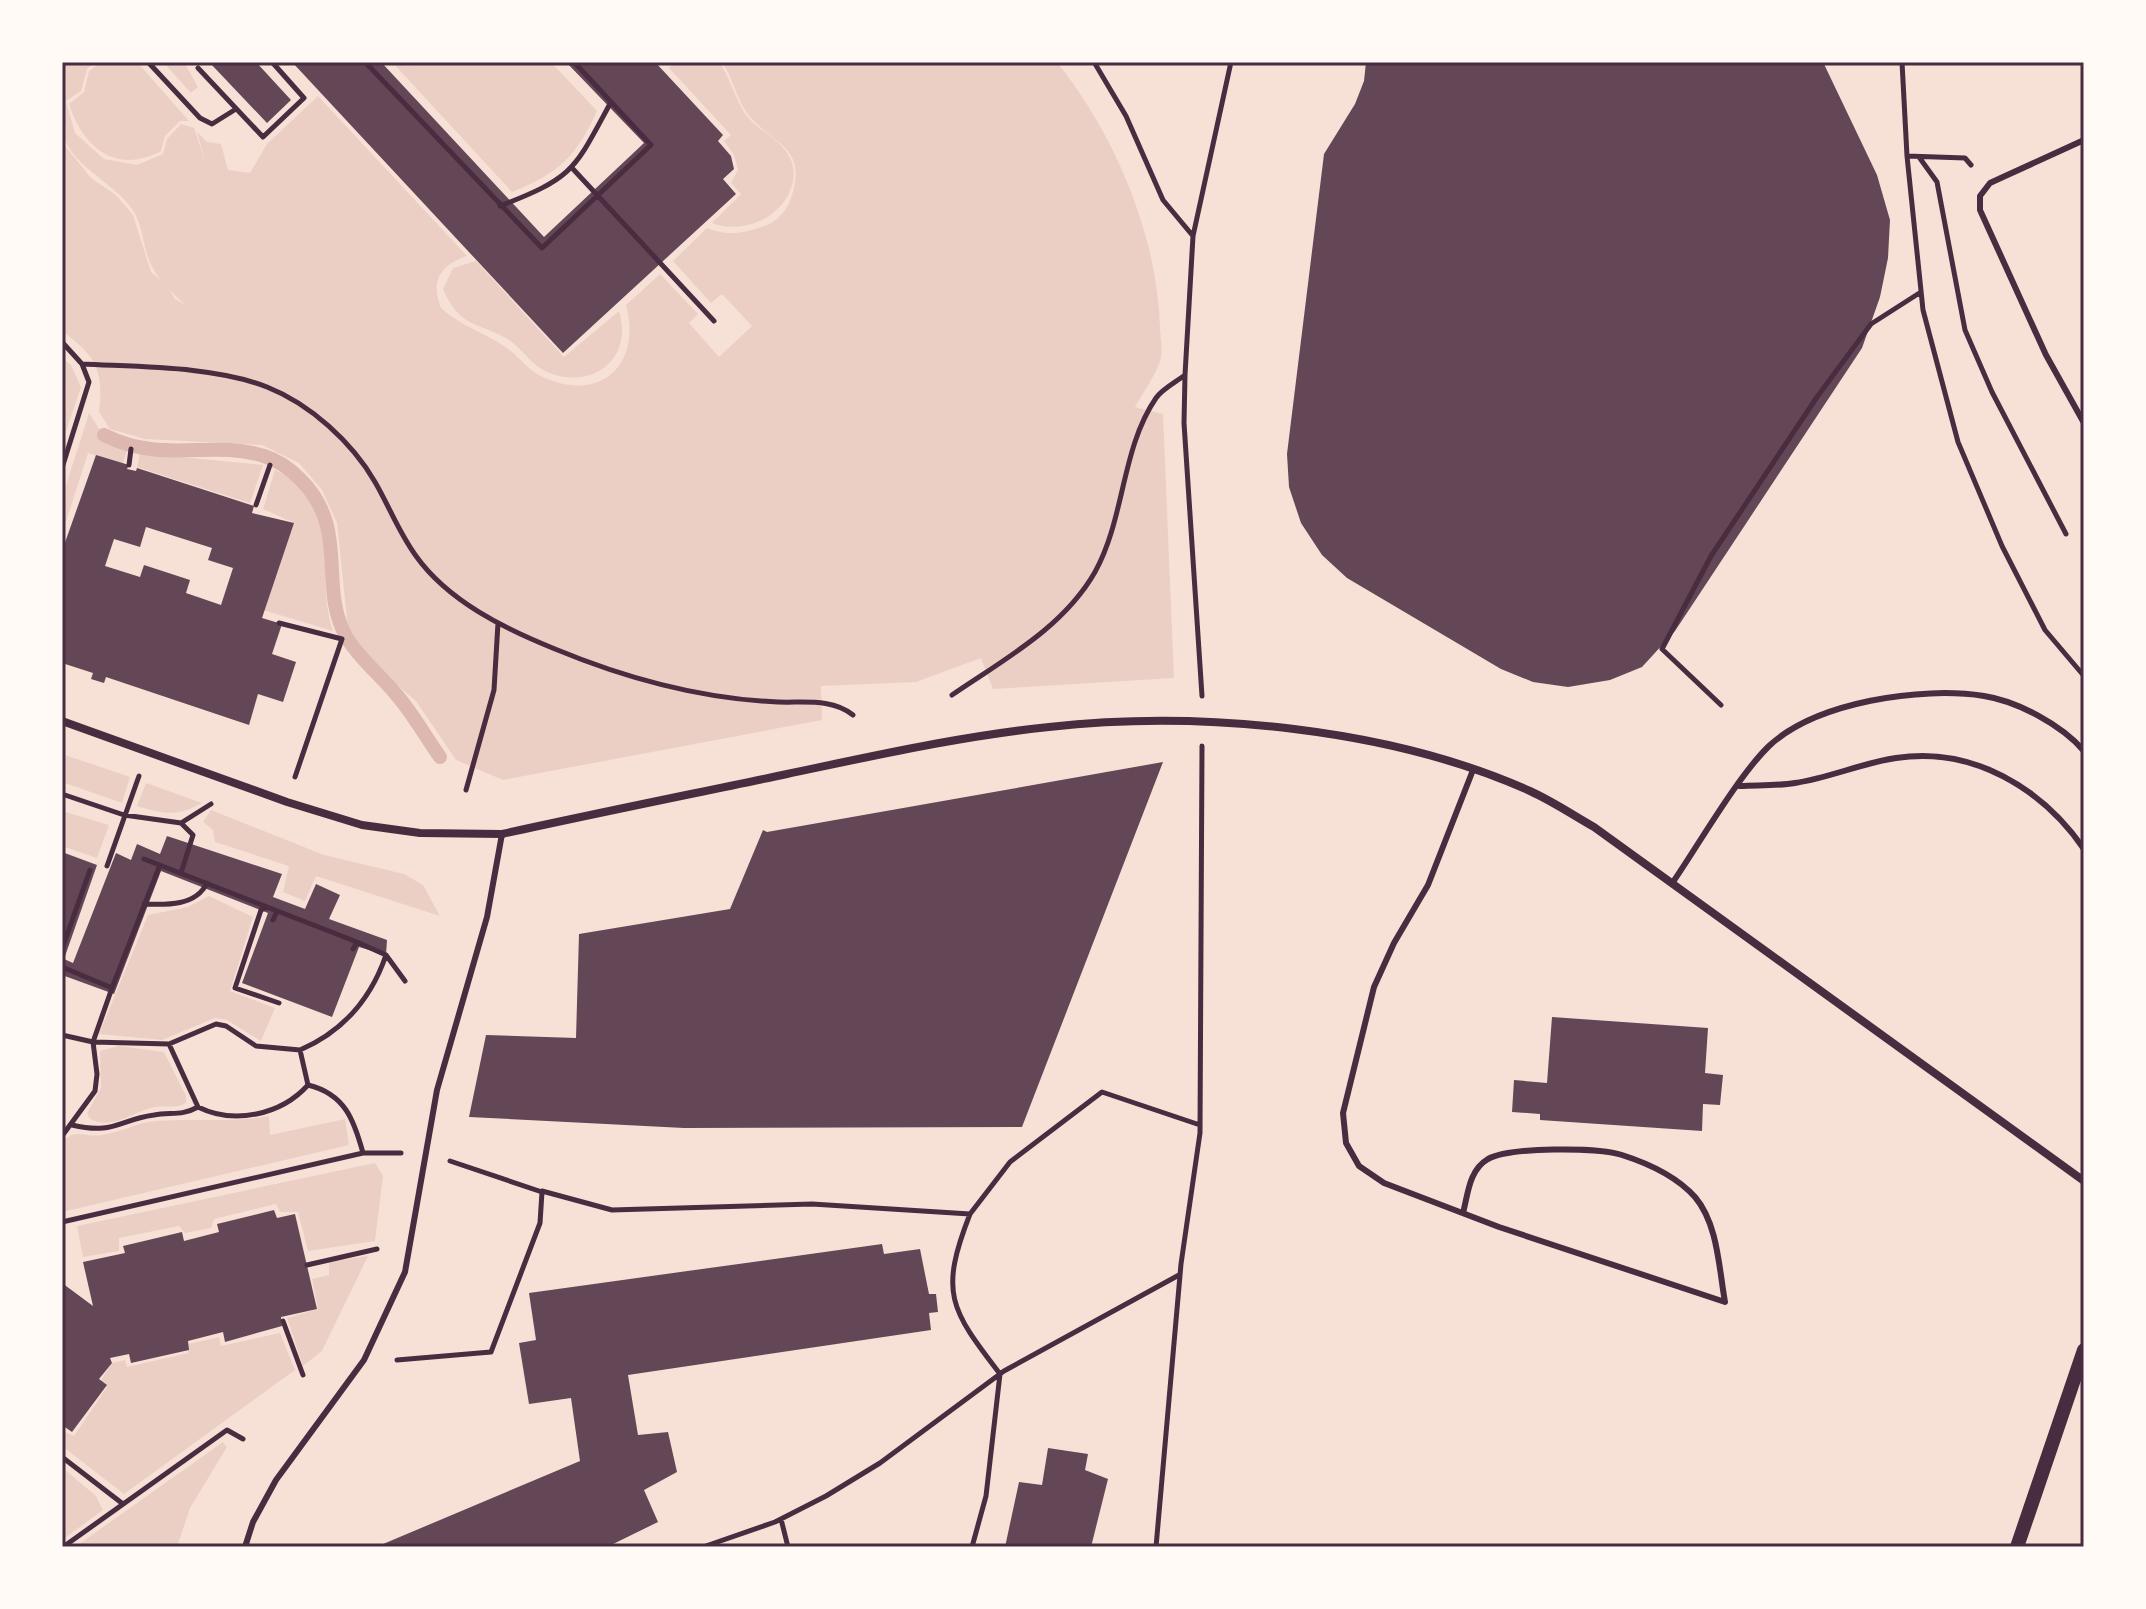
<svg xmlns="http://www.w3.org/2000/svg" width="2146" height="1609" font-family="'Sofia Sans Condensed',sans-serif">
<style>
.green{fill:#ebcfc5}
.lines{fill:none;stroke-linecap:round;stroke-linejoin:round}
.stream{stroke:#dcb8b0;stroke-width:14}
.building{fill:#644757;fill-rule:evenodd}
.path{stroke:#4a2c40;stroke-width:5}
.service{stroke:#4a2c40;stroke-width:6}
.minor{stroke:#4a2c40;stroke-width:8}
.tertiary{stroke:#4a2c40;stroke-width:14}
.neatline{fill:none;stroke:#4a2c40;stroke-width:3}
</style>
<rect width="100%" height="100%" fill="#f7e1d7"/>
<path class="green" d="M62,62H96L87,69L81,91L66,101L75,133L104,159L137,165L163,154L167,139L181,124L194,128L205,161L197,132L207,142L221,144L228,170L250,173L267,144L318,96L467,256C441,265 430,280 441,308C461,326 483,332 504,346C518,355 527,370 543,377C601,404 642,364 626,305L660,274L698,314L689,323L719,357L752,326L722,294L711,303L673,261L707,228C729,237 745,233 767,225C777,221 788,209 791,198C809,145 771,145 747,113C736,98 733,78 722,62H1057C1115,135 1157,234 1160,327C1160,336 1163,349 1161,358C1157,374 1143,392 1135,407L1163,414L1174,678L993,689L981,658L916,682L821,686L822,720L503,780L456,760L416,701L379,670L348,628L337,523L322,490L299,463L262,445L145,439L110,429L99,412C104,370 96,356 62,331V142L91,178L116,195L133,215L151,272L166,284L175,299L186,305C177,298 160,281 154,270C143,253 144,229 134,212C116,183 75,169 63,136C57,120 62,80 62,62Z
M101,62H137L189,121H180L165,136L161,151C116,175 83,148 69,104L84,92L89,71Z
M163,62H184L198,87L191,93Z
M392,62H411L415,66L420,62H551L597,111C576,157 559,173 512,192Z
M675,62H719C730,77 734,96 744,112C754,128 774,135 785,150C804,173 789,205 766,218C749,227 729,230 712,223L741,194L731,183L738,170L734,155L724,141L731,135L669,68Z
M476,261L564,357L619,311C634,359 592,391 547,372C530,365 520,345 504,337C473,321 459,326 443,289L453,268Z
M62,358L71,365L81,387L62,443Z
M89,413L101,432L100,437L127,450L123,464L88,453L62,534V498Z
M140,453L263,465L250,503L137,467Z
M275,470C348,503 313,573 333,631L263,610L292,522L263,509Z
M62,754L130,777L122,803L62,782Z
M146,783L202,803C177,817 164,814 137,806Z
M211,810L324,855L404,874L423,885L440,916L316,876L305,901L283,892L289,866L215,842L213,830L203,822Z
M62,811L109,825L97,858L62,846Z
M209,896L253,917L230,991L275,1008L261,1041L227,1020L215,1018L162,1040L99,1034L148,915L188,907Z
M119,1046L164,1052L186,1096V1103C176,1109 166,1105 155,1107C134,1111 111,1132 89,1118L87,1113L101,1088L100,1051Z
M269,1116L270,1135L345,1119L349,1145L62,1212V1142C77,1127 83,1138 101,1135C120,1133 138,1122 156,1121C193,1118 232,1123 269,1116Z
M375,1163L383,1176L375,1241L308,1251L298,1212H280L276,1204L214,1219L211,1228L185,1233L179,1226L119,1238V1251L83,1257L77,1226Z
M368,1256L322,1351L303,1366L287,1318L318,1309L312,1279L329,1275V1262Z
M280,1333L295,1370L124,1494L62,1446L65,1432L74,1436L107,1387L100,1382L112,1363L125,1360L127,1367L188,1353V1344L219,1337L221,1346Z
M223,1442L227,1447L190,1508L177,1547H75Z
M64,1469L96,1496L103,1510L62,1540Z"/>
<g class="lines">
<path class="stream" d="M104,435C164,465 210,439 264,456C277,460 291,470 300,479C351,529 317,587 347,638C360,659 379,674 395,693C412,712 425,736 440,757"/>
</g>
<path class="building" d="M209,62H256L291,100L267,123Z
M292,62H381L544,237L644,143L566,62H655L723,135L718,141L731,156L734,169L723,179L736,194L563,353Z
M1366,62H1823L1877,175L1890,220L1888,258L1880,297L1862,348L1675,631L1642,667L1610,680L1568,687L1533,682L1501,669L1347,578L1322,555L1301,523L1289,487L1287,454L1324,154L1355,104L1364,81Z
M96,455L129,465L127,469L136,471L137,468L254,506L252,513L294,523L262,618L282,624L272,654L296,662L283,702L258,694L249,725L106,677L104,683L91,679L93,673L62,663V551ZM146,527L212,548L208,560L233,568L221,605L186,593L190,580L144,565L140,577L105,566L114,539L140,547Z
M1163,762L1022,1127L684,1128L469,1117L486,1035L576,1038L579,934L730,909L763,830L767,832Z
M167,836L282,874L273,897L305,909L316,884L340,895L329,919L387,940L386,955L359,947L332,1017L242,983L268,913L161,871L114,994L62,975V852L97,865L64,959L73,963L116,853L131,860L137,844L160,854Z
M1552,1017L1708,1028L1705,1073L1723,1075L1720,1105L1703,1104L1702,1131L1540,1120V1114L1512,1112L1514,1080L1547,1083Z
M274,1210L277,1218L295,1214L317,1309L281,1317L282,1326L225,1342L223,1332L188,1341L189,1350L131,1363L129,1354L110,1358L112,1363L99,1379L107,1385L72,1432L62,1425V1283L93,1306L83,1262L125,1253L123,1246L182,1232L184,1241L219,1232L217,1224Z
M882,1244L884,1254L920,1249L929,1294H936L938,1312L929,1313L931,1330L628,1375L638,1435L668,1432L677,1472L644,1490L658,1522L607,1547H376L580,1461L571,1398L529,1404L519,1343L536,1340L529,1293Z
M1048,1448L1088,1454L1085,1470L1108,1479L1091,1547H1005L1019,1482L1042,1485Z"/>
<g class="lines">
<path class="path" d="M148,62L200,118L212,124L236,109
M365,62L542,248L651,145L574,62
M1094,62L1126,116L1163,200L1193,236
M1902,62L1907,156L1923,310L1958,442L2002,546L2045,630L2084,676
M198,68L263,137L304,98L272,62
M1907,156L1965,158L1971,165
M1919,157L1937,182L1965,330L1992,392L2066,534
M573,169L714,321
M500,206C575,177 574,170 611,102
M62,342L82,364L89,382L62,468
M82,364C138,367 215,366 267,387C310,404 352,442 375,482C389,506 399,533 416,556C448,601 505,629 555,649C625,678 703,699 778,702C804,703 832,698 853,715
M129,465L131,449
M256,505L270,465
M279,623L342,639L295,777
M952,695C1003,660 1063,628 1095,572C1125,518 1121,449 1156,398C1162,389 1176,382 1185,375
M1202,696L1184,423L1185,375L1193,236L1231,62
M1721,705L1662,649L1711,556L1817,397L1871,324L1921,292
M466,790L494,690L498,623
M62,794L124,815L181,823L193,835L181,873
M181,823L211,804
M144,859L357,942L353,949
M107,866L139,776
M144,904C167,905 196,906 207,883
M266,907L261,910L235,988L279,1003
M273,920L277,911
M357,942L386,955L405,981
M62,949L90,870
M62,967L112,988L160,865
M62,1035L93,1042L169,1044L216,1024L226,1026L256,1046L300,1050
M169,1044L198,1107
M72,1125C114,1135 118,1120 154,1115C171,1112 182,1116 198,1107C234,1125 281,1115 308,1085
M62,1136L95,1091L97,1074L93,1042L112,988
M363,1153C354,1120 345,1094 308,1085L300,1050C344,1031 371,999 386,955
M542,1191L612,1210L812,1204L970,1214L1010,1162L1102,1092L1200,1125
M970,1214C939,1293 950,1309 1000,1374L986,1496L972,1547
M62,1222L363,1153H401
M307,1265L377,1249
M283,1321L303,1375
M397,1360L491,1352L540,1223L542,1192L450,1161
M62,1457L123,1504
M781,1519L788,1547
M63,1547L227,1430L243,1439
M703,1547L775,1522L826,1496L880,1463L1004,1371L1179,1275
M1156,1547L1181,1264L1200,1133L1202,746"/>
<path class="service" d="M2084,140L2003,177L1990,183L1980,196V210L2046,355L2084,423
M1740,786C1758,785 1777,786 1795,783C1829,778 1862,763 1896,758C1972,746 2042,788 2084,849
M1673,882C1699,844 1738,776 1769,746C1816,702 1921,686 1984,696C2017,701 2062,725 2084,751
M1463,1213C1468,1194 1469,1170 1488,1159C1510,1147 1598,1147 1622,1155C1647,1163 1677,1177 1695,1197C1718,1224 1719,1269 1725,1302L1499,1227L1384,1183L1359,1166L1346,1143L1343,1113L1374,987L1394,943L1428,885L1473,770
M245,1547L253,1522L276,1480L364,1360L405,1272L437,1090L487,917L502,834"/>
<path class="minor" d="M62,721L287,802L362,825L420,833L502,834C597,813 692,794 787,774C873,756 961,736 1049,727C1201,710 1390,728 1530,791C1552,801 1573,815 1594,827L2084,1181"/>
<path class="tertiary" d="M2017,1547L2084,1350"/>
</g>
<rect width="2146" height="1609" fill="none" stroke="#fffaf5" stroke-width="128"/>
<rect x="64" y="64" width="2018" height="1481" class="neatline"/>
</svg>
